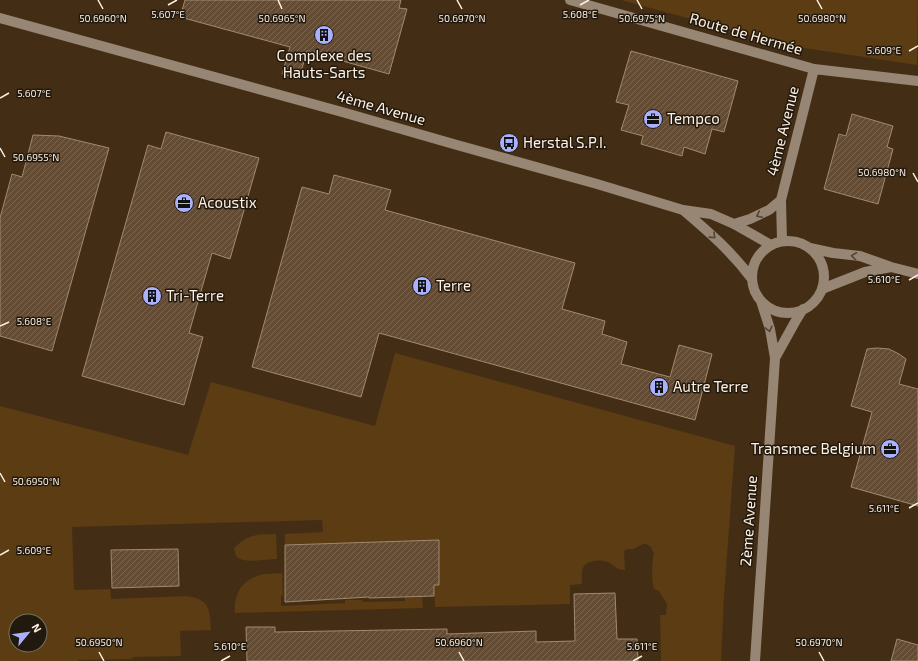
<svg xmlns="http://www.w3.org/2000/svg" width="918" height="661" font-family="'Exo 2',sans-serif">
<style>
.grass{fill:#5b3c13;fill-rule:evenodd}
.building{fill:url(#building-hatch);stroke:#a2896e}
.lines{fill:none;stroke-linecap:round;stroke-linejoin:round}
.secondary{stroke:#978673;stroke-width:10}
.oneway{stroke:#514536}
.ticks{fill:none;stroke:#fef1e2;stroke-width:1.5}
.labels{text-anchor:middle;stroke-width:3;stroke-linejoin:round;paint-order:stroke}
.street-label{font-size:15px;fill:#fef1e2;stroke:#22190e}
.poi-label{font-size:15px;fill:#fef1e2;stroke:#22190e;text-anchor:start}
.ticks-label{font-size:10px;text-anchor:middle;fill:#fef1e2;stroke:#22190e;stroke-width:3;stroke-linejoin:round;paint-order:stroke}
</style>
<defs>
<pattern id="building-hatch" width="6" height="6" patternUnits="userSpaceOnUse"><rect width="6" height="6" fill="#634c33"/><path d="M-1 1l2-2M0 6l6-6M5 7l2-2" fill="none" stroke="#7a6650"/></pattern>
</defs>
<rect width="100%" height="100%" fill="#432e15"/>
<path class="grass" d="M621,0H918L917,65L791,46Z
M395,353L735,446L724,597L721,661H661L660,615H666L667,604L659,591L654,589C651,581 652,562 654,553L650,546L646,544H643L633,549H627L624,551L625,570C614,569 616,566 608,562C602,559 585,560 583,568C581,573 582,579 582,584L570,585V604L435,607L434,585H439V540L285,545V534L323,532L322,520L72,527L74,590L110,589L111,599L186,596C210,599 210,610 211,630L180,631L181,656L133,657L132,659L78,660V661H0V406L188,455L211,382L375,426ZM16,621H40V645H16Z
M276,534L277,559C268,559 244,564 237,557C235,555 235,551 234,548C250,533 255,535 276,534Z
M282,573L283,595L281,596V606L345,603V600H362L363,602L405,601V584L421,583L423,608L235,613C233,595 242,580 260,575C266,573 275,574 282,573Z"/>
<path class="building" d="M185,0H401L399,8L407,9L389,74L307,51L299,79L282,74L290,47L180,17Z
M631,51L738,81L724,132L712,129L705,154L684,147L682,156L641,144L643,136L621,130L629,105L616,102Z
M852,114L893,126L887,147L893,149L878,204L824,189L839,134L846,136Z
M166,132L259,158L230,259L212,253L189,333L203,337L184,405L82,376L148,145L161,149Z
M33,135L59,136L109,148L52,351L0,336V218L12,174L22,177Z
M334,175L391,190L385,210L575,263L562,309L605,321L602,334L627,342L621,364L670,377L679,345L712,354L695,420L379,333L361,397L252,367L302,187L329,194Z
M877,348L889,349L899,354L906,359L899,384L918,389V506L851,487L872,412L851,406L867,349Z
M439,540V585H434V596L369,598V597L285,602V545Z
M178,549L179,586L112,588L111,550Z
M615,593L617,639H637L638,661H247L246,627H275V632L447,629V634L536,631V642L575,641L574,594Z
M897,639L918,645V661H891Z"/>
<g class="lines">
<path class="secondary" d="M570,0L814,69L918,81
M0,18L342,112L457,145L597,184L683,210L711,214L734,224L771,245
M683,210C709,232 732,252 752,279
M734,224L750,219L769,210L781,200
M752 277a36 36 0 1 1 72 0a36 36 0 1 1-72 0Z
M782,241L781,200L814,69
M810,248L833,253L860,256L891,267L918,274
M822,289L865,272L891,267
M775,358L795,322L803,309
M755,661L775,358L770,329L761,301"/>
</g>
<defs><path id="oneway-chevron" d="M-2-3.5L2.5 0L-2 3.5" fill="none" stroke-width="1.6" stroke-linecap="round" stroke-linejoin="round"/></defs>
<g class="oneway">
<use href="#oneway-chevron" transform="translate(759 215) rotate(154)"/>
<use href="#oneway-chevron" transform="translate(713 236) rotate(44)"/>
<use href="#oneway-chevron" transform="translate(854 256) rotate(-172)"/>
<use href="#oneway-chevron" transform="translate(769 329) rotate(76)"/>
</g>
<path class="ticks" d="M98,0L103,9M278,0L282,9M457,0L462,9M637,0L642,9M817,0L822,9M168,5L177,0M580,5L589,0M909,51L918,46M0,98L9,93M0,148L5,157M913,173L918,182M909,280L918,275M0,326L9,322M0,473L5,482M909,508L918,503M0,555L9,550M99,652L104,661M459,652L464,661M819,652L824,661M221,661L230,656M633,661L642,656"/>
<defs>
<symbol id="building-disc" viewBox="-11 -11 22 22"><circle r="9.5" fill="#a9b0fc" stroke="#22190e"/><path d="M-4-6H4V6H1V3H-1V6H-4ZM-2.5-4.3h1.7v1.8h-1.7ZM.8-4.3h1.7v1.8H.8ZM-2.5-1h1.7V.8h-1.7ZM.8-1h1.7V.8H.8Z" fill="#111"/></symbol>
<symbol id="office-disc" viewBox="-11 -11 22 22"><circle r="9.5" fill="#a9b0fc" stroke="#22190e"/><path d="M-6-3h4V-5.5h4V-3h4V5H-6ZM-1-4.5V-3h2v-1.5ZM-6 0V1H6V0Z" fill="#111"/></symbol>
<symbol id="bus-disc" viewBox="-11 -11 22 22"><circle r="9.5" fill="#a9b0fc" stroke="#22190e"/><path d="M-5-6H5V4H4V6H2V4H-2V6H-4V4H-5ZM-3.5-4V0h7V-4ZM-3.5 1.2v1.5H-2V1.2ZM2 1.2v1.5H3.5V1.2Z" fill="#111"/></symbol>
</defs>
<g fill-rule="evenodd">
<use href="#building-disc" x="313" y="24" width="22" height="22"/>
<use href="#office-disc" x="642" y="108" width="22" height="22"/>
<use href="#bus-disc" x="498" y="132" width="22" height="22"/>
<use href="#office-disc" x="173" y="192" width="22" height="22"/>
<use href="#building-disc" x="411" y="275" width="22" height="22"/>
<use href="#building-disc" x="141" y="285" width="22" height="22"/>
<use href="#building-disc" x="648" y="376" width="22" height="22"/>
<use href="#office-disc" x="879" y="438" width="22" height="22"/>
</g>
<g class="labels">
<g class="street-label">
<text transform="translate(746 34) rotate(16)" y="5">Route de Hermée</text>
<text transform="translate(381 108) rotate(16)" y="5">4ème Avenue</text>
<text transform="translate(783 131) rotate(-76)" y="5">4ème Avenue</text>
<text transform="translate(749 521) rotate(-86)" y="5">2ème Avenue</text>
</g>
<g class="poi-label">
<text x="324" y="61" text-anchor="middle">Complexe des<tspan x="324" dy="17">Hauts-Sarts</tspan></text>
<text x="667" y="124">Tempco</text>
<text x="523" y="148">Herstal S.P.I.</text>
<text x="198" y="208">Acoustix</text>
<text x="436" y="291">Terre</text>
<text x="166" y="301">Tri-Terre</text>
<text x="673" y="392">Autre Terre</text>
<text x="876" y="454" text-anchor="end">Transmec Belgium</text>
</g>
</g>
<g class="ticks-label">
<text x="168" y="18">5.607°E</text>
<text x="580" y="18">5.608°E</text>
<text x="103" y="22">50.6960°N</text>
<text x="282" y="22">50.6965°N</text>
<text x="462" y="22">50.6970°N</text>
<text x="642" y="22">50.6975°N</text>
<text x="822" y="22">50.6980°N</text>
<text x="884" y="54">5.609°E</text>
<text x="34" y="97">5.607°E</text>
<text x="36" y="161">50.6955°N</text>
<text x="882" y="176">50.6980°N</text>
<text x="884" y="283">5.610°E</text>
<text x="34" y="325">5.608°E</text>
<text x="36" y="485">50.6950°N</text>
<text x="884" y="512">5.611°E</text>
<text x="34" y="554">5.609°E</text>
<text x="99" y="646">50.6950°N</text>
<text x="459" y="646">50.6960°N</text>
<text x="819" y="646">50.6970°N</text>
<text x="230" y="650">5.610°E</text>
<text x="642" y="650">5.611°E</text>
</g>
<g transform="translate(28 633) rotate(61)"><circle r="19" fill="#22190e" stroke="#7a6f63"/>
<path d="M0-3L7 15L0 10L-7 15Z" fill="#a9b0fc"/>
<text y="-6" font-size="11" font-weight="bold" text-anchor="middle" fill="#fef1e2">N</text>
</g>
</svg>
